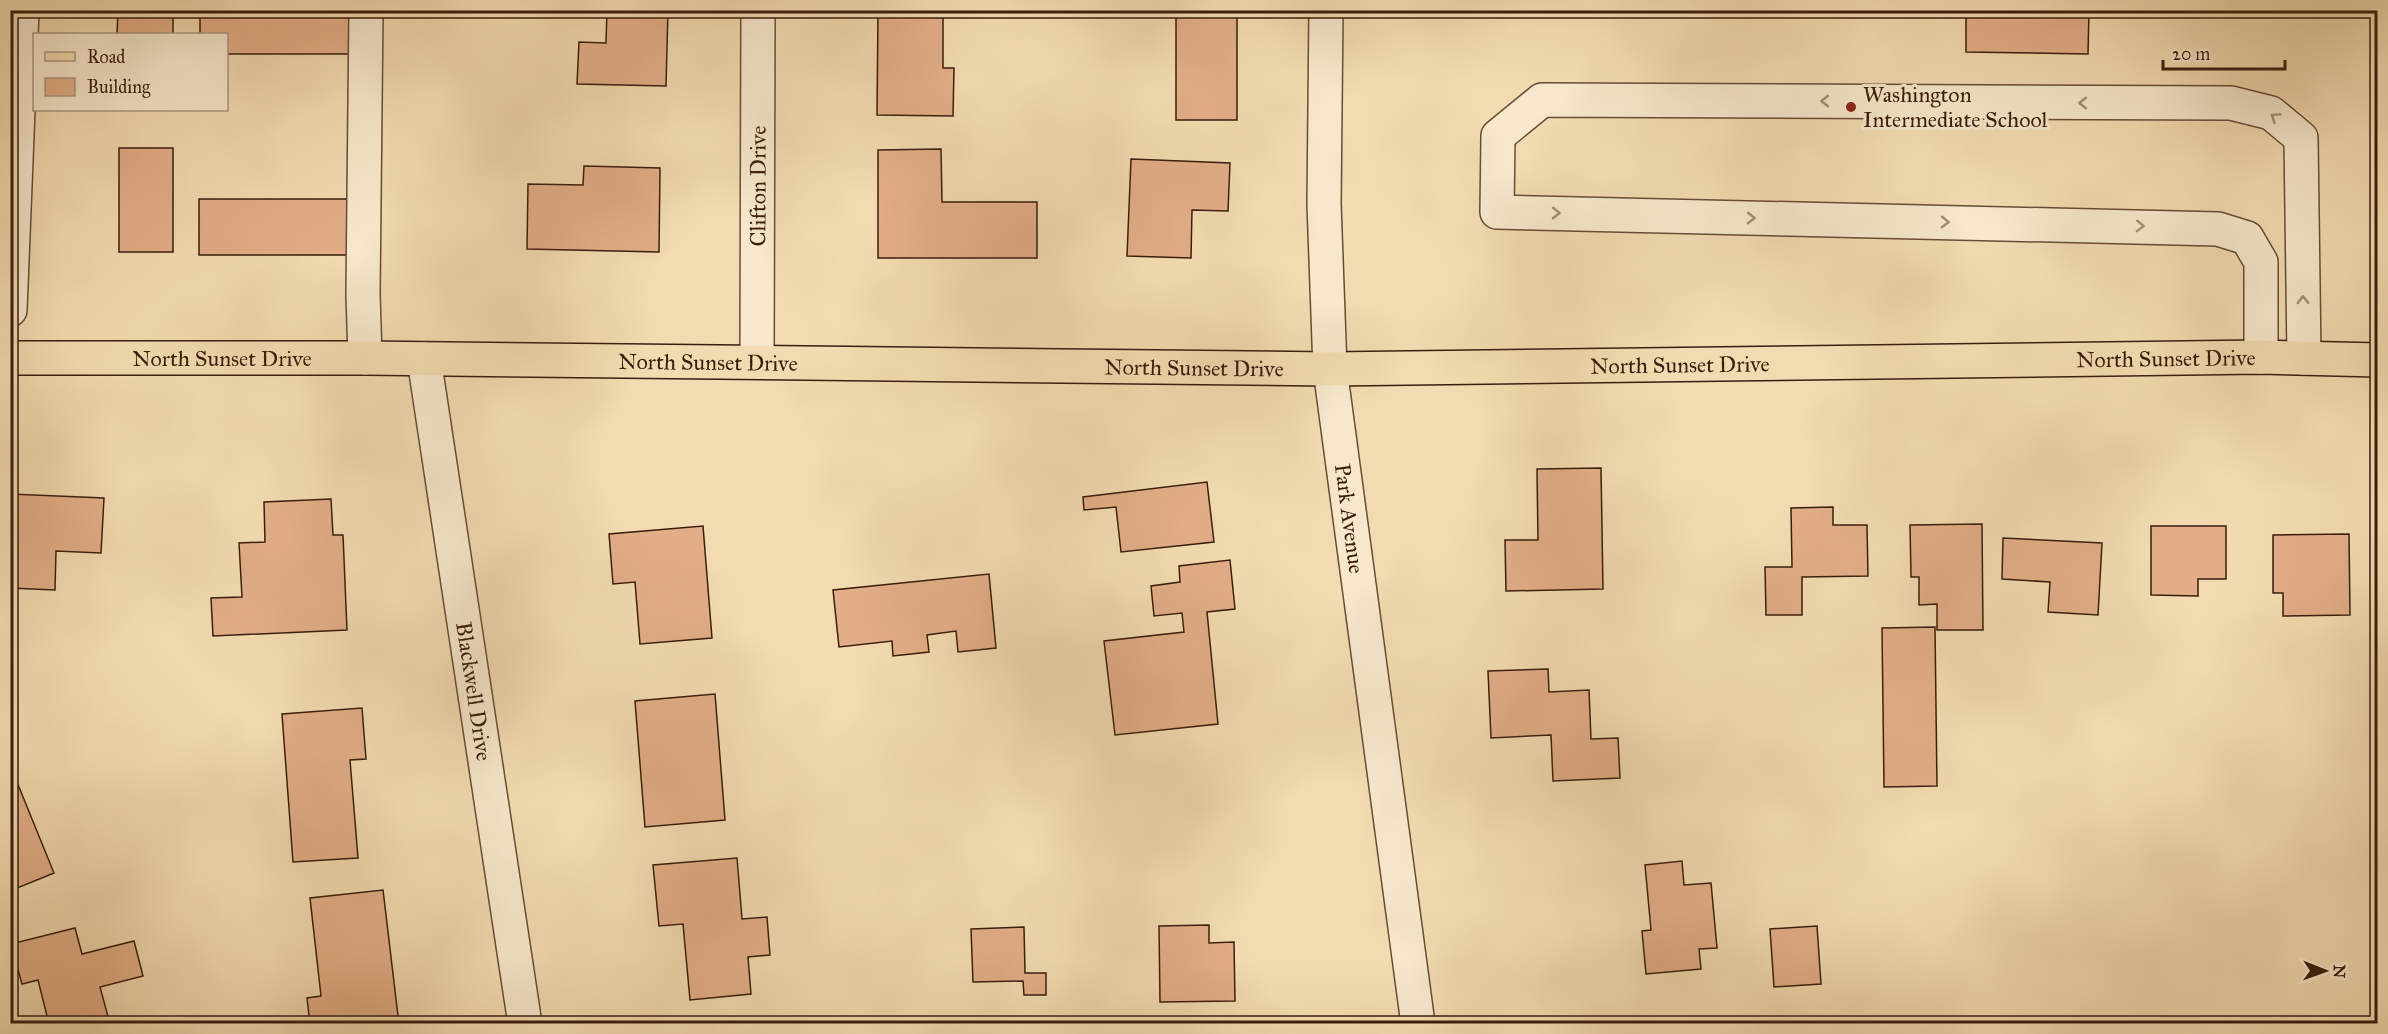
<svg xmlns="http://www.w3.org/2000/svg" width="2388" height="1034" font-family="'IM FELL Great Primer',serif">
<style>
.building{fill:#e3ae87;stroke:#391d0d;stroke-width:1.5}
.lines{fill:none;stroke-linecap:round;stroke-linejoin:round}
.minor-casing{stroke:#674c36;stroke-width:36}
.major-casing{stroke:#391d0d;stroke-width:36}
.minor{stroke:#f7e8cc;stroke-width:33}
.major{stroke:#f2dbb0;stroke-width:33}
.oneway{stroke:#a28d76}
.poi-dot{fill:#8f2418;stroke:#f7e8cc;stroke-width:2}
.labels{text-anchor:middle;stroke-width:6;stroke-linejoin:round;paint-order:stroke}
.poi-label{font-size:22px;fill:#391d0d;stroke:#f7e8cc;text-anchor:start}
.street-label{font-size:22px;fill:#391d0d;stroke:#f7e8cc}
</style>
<rect width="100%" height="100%" fill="#f2dbb0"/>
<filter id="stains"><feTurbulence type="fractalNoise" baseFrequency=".00333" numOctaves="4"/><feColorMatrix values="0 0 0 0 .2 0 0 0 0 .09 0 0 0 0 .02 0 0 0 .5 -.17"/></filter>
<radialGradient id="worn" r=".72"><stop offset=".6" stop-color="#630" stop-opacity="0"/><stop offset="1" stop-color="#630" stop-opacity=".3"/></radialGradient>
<path class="building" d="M118,10H173V34H117Z
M200,10H352V54H226V34H200Z
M607,10H668L666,86L577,84L579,42L606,43Z
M878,10H943V68H954L953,116L877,115Z
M1176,10H1237V120H1176Z
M1966,10H2089L2088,54L1966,52Z
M119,148H173V252H119Z
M941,149L942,202H1037V258H878V150Z
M1131,159L1230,163L1228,211L1192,210L1191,258L1127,256Z
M584,166L660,168L659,252L527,249L528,184L583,185Z
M199,199H350L351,255H199Z
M1601,468L1603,589L1506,591L1505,540H1538L1537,469Z
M1207,482L1214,542L1121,552L1116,507L1084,510L1083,497Z
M10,494L104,498L101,553L56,551L55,590L10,588Z
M331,499L333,535H343L347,630L213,636L211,598L242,597L239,543L265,542L264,502Z
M1833,507V525H1867L1868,576L1802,577V615H1766L1765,567H1792L1791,508Z
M1982,524L1983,630H1937V604L1919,605V577H1911L1910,525Z
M703,526L712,638L640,644L635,582L613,584L609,534Z
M2151,526H2226V579H2198V596L2151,595Z
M2349,534L2350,615L2283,616V593H2273V535Z
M2003,538L2102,543L2098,615L2048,612L2050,582L2002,579Z
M1230,560L1235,609L1207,612L1218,724L1115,735L1104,641L1184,632L1182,613L1154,616L1151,586L1180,582L1179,566Z
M989,574L996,648L958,652L956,631L927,635L929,652L893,656L892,641L839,647L833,590Z
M1935,627L1937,786L1884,787L1882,628Z
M1548,669L1549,692L1589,690L1591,739L1618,738L1620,778L1553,781L1551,735L1491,738L1488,671Z
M715,694L725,820L645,827L635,701Z
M362,708L366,759L350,760L358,858L293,862L282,714Z
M10,765L54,873L10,891Z
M737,858L742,919L767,917L770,955L748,957L751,994L690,1000L683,924L659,926L653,865Z
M1682,861L1684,885L1711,883L1717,948L1699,949L1701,969L1646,974L1642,931L1651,930L1645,865Z
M383,890L399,1024H310L307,998L321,996L310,898Z
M1209,925V943L1234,942L1235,1001L1160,1002L1159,926Z
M1817,926L1821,984L1774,987L1770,929Z
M1024,927L1025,973H1046V995H1024L1023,981L973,982L971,929Z
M75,928L82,954L134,941L143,976L100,987L110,1024H49L38,980L22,984L11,944Z"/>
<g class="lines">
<defs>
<g id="minor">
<path id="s1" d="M1326,10L1324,204L1330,369L1418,1024"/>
<path d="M10,310L22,10"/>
<path d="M2261,357V262L2247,238L2218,229L1497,212L1498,136L1542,100L2231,103L2271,113L2301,138L2304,358"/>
<path d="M365,358L363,294L366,10"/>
<path id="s2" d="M424,359L525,1024"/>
<path id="s3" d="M757,362L758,10"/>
</g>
<g id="major">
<path id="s4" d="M10,358H365L1330,369L2261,357L2378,360"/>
</g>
</defs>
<use href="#minor" class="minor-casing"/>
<use href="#major" class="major-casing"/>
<use href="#minor" class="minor"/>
<use href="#major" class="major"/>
</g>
<defs><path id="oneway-chevron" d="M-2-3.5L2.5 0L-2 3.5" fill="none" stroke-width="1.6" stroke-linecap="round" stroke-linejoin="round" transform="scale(1.5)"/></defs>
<g class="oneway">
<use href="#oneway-chevron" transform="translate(1825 101) rotate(-180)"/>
<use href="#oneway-chevron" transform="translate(2083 103) rotate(-180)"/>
<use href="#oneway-chevron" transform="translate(2275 117) rotate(-146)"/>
<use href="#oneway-chevron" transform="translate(1556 213) rotate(1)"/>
<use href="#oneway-chevron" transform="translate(1751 218) rotate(1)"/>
<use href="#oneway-chevron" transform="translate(1945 222) rotate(1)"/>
<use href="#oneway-chevron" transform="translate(2140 226) rotate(2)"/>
<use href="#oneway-chevron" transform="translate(2303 300) rotate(-91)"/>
</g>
<circle class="poi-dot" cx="1851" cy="107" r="6"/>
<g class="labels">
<g class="poi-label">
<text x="1863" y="102">Washington<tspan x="1863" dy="25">Intermediate School</tspan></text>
</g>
<g class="street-label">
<text dy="8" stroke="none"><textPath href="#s3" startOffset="176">Clifton Drive</textPath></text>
<text dy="8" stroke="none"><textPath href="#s4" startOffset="212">North Sunset Drive</textPath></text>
<text dy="8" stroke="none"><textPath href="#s4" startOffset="2156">North Sunset Drive</textPath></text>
<text dy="8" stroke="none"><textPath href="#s4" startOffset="698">North Sunset Drive</textPath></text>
<text dy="8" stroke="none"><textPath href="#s4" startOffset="1670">North Sunset Drive</textPath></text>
<text dy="8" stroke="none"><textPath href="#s4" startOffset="1184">North Sunset Drive</textPath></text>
<text dy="8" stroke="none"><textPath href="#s1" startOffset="510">Park Avenue</textPath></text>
<text dy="8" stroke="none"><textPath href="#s2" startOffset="336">Blackwell Drive</textPath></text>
</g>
</g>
<rect width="2388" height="1034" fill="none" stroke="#f2dbb0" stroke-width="36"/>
<rect x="12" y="12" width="2364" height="1010" fill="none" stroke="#391d0d" stroke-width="3"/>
<rect x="18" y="18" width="2352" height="998" fill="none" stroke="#391d0d" stroke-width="1.5"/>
<rect x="33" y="33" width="195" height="78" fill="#f7e8cc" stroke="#ab9780" stroke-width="1.5"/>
<rect x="45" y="52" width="30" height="9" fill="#f2dbb0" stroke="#ab9780" stroke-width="1.5"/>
<text x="87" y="63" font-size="18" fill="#391d0d">Road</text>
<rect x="45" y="78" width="30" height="18" fill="#e3ae87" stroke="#ab9780" stroke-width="1.5"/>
<text x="87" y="93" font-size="18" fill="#391d0d">Building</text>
<g transform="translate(2325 971) rotate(91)" stroke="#f7e8cc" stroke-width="4.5" paint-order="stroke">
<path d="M0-4.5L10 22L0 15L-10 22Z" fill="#391d0d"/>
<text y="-9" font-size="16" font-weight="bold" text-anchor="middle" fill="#391d0d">N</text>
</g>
<path d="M2163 60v9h122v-9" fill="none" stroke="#391d0d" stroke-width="3"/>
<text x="2172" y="60" font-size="18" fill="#391d0d" stroke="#f7e8cc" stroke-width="4.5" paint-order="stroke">20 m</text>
<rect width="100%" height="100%" filter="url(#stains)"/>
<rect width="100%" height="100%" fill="url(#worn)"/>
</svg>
